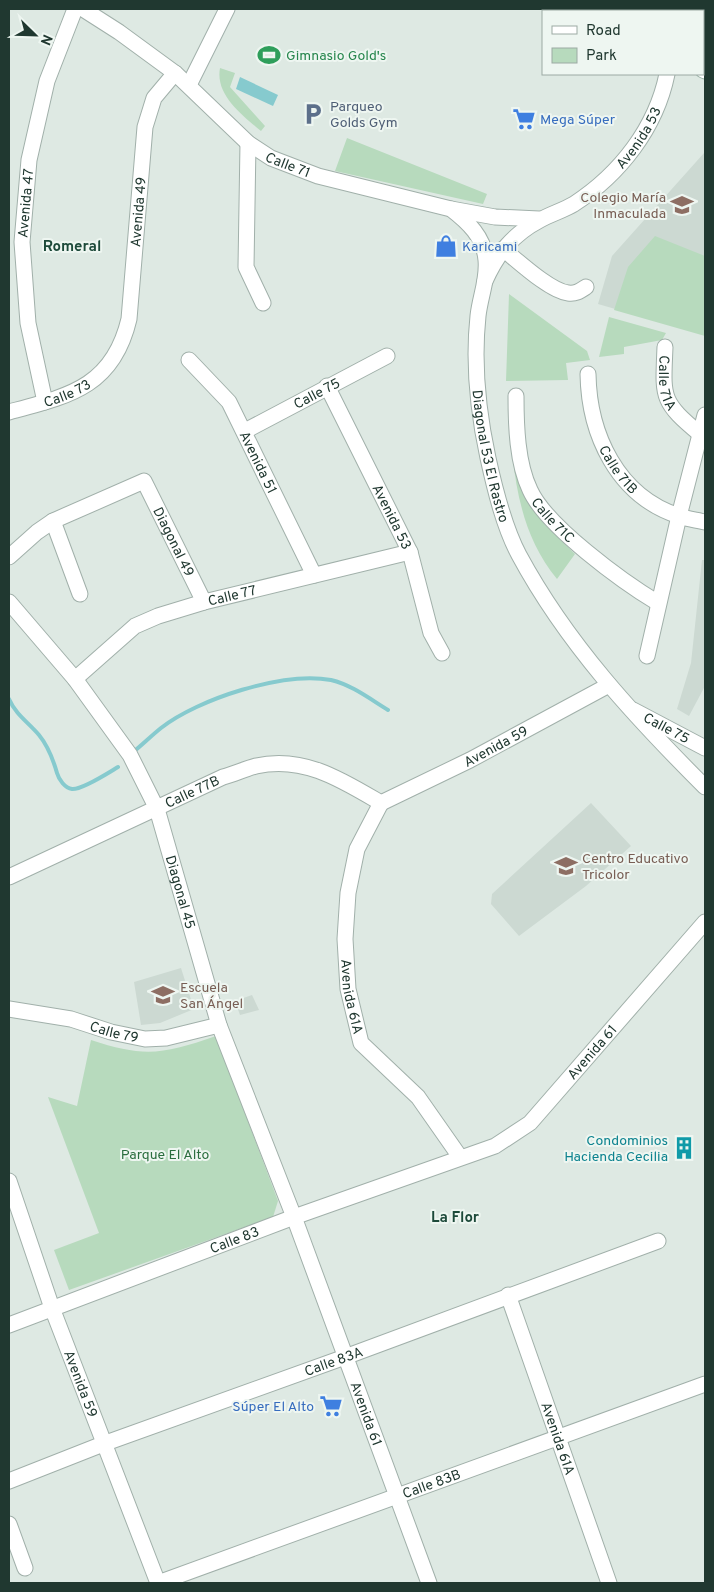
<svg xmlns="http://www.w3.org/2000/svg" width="714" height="1592" font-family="Overpass,sans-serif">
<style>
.built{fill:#ccd9d2}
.green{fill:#b7dabd}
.water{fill:#86cace}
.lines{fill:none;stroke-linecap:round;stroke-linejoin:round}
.stream{stroke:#86cace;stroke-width:4}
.minor-casing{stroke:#a1b0aa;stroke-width:17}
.tertiary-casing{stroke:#a1b0aa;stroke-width:17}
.secondary-casing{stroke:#9eb5aa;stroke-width:17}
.minor{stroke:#fff;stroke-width:15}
.tertiary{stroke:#fff;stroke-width:15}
.secondary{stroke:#fff;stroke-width:15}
.labels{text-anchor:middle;stroke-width:4;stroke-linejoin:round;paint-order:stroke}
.leisure-label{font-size:14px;fill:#27864d;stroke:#eef6f1;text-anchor:start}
.service-label{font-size:14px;fill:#4e5e75;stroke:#eef6f1;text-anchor:start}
.shop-label{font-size:14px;fill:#366cbe;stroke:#eef6f1;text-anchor:start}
.street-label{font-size:14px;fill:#203830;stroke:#eef6f1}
.education-label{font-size:14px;fill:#785e54;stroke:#eef6f1;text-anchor:start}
.culture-label{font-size:14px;fill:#0d838f;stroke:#eef6f1;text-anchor:end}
.park-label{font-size:14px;fill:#2b6e3f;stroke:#eef6f1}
.neighbourhood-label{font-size:15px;font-weight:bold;fill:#1d4a3a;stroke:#eef6f1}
</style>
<rect width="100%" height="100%" fill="#dee9e3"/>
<path class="built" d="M704,153L705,335L598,304L612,256Z
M702,560H705V686L689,716L677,709L691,663Z
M591,803L631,846L586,886L519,936L491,904L492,894Z
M181,968L194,1009L160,1023L141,1025L134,982Z
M252,995L259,1010L240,1015L235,1001Z"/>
<path class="green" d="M220,68L235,73L230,87L265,126L261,131C242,115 215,95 220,68Z
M347,138L487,194L483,204L335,171Z
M655,236L705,256V336L614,310L628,267Z
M509,294L587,351L590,360L566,363L568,380L506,381Z
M609,317L666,333L662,340L624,347V354L599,357Z
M511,398L525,490L545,525L575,554L557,579C515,528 513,465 508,403Z
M216,1036L278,1201L273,1217L69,1290L54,1250L99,1233L48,1097L77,1106L91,1040C145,1058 164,1054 216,1036Z"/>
<path class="water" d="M240,77L278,95L273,106L236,89Z"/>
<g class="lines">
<path class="stream" d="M9,699C16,715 28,722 39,735C48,746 53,759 57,773C59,780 65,788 72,789C82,790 108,773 118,767
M132,753C142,745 151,736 161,728C198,699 284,671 331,680C352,685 370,699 388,710"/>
<defs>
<g id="minor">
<path d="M189,85L227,9"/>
<path d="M248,143L246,267L263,303"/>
<path d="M451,209L495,217L539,219"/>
<path d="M503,249C518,261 550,291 568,293C576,294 580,291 586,287"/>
<path id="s1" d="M485,281C497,254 513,234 540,220C551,214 564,210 574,204C620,174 656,128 667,74"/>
<path id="s2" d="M665,347C663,397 660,401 700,434"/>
<path id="s3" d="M189,360L229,402L314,575"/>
<path id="s4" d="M588,374C589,434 617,496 679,516C687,519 697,520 705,522"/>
<path id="s5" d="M327,386L410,552L431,633L442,653"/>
<path id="s6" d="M516,396C516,425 517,463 530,490C546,526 623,582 658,603"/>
<path id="s7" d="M45,402L28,323L22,242L29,160L47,81L75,9"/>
<path id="s8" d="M9,412C69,396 113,387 129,319L145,127L154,98L175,73"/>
<path id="s9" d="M245,431L387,356"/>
<path d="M53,521L80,594"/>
<path id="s10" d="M9,557L37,532L53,521L144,481L204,602"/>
<path id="s11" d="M9,602L75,679L130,755L157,809L219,1025L294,1217L429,1583"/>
<path d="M647,656L679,516L705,415"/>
<path id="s12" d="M75,679L135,626L158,616L204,602L410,552"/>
<path id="s13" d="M633,710L705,748"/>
<path id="s14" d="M381,803L357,849L348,893L345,939L348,989L361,1043L418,1097L460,1157"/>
<path id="s15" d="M381,803L470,760L609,685"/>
<path id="s16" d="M9,877L223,777C234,774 245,769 256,766C303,755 342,780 381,803"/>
<path id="s17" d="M9,1009L71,1019L111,1032L145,1039L166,1038L219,1025"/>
<path id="s18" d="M9,1181L52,1308L158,1583"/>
<path id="s19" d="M508,1295L609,1583"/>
<path id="s20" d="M9,1325L294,1217L495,1146L530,1123L705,922"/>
<path id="s21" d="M9,1481L103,1444L345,1357L658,1241"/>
<path d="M9,1524L25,1568"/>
<path id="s22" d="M158,1583L705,1384"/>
</g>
<g id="tertiary">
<path id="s23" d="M83,9L119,32L175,73L248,143L271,158L318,176L451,209C468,222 484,237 486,260C488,279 480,297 478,316C473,363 478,412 488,458C495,490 504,527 519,555C567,644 635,717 705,787"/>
</g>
<path id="secondary" d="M672,9L673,11
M703,70L705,71"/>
</defs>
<use href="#minor" class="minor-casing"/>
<use href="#tertiary" class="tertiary-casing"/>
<use href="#secondary" class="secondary-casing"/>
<use href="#minor" class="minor"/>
<use href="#tertiary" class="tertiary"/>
<use href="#secondary" class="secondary"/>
</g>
<defs>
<symbol id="stadium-bare" viewBox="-9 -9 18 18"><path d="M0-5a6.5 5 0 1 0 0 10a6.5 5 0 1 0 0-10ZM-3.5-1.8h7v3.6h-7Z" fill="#2e9e5b" stroke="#eef6f1" stroke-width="2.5" paint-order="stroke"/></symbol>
<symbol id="parking-bare" viewBox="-9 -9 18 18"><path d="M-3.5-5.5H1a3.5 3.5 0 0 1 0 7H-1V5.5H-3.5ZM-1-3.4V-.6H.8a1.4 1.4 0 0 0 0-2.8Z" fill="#5c6f8a" stroke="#eef6f1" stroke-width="2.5" paint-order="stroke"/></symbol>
<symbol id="supermarket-bare" viewBox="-9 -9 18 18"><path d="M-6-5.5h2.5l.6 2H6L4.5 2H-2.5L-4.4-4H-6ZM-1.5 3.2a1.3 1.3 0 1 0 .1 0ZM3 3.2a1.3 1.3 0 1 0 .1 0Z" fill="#3f7fe0" stroke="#eef6f1" stroke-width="2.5" paint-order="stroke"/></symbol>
<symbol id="university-bare" viewBox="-9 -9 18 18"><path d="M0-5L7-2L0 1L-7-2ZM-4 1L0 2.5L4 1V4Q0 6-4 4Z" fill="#8d6e63" stroke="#eef6f1" stroke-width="2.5" paint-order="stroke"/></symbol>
<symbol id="shop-bare" viewBox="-9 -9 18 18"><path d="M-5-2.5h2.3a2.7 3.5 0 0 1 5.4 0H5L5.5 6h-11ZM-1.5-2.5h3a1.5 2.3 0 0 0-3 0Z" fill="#3f7fe0" stroke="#eef6f1" stroke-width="2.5" paint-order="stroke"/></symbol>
<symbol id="school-bare" viewBox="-9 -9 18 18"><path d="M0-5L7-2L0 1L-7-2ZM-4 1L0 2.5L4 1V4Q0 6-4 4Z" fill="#8d6e63" stroke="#eef6f1" stroke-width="2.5" paint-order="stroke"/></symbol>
<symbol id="building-bare" viewBox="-9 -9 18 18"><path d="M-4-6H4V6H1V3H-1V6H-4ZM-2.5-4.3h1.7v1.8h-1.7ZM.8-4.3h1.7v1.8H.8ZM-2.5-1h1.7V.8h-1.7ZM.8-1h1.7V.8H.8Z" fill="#0f9aa8" stroke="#eef6f1" stroke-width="2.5" paint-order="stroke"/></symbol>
</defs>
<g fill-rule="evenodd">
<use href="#stadium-bare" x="253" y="39" width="32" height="32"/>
<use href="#parking-bare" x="297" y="98" width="32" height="32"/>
<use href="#supermarket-bare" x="508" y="103" width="32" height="32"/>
<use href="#university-bare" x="666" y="189" width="32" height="32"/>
<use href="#shop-bare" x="430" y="230" width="32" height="32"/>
<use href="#school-bare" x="550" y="850" width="32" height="32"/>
<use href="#school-bare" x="147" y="979" width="32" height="32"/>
<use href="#building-bare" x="668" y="1132" width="32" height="32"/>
<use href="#supermarket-bare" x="315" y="1390" width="32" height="32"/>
</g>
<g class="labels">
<g class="leisure-label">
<text x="286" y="60">Gimnasio Gold's</text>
</g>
<g class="service-label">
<text x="330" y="111">Parqueo<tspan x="330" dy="16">Golds Gym</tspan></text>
</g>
<g class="shop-label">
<text x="540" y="124">Mega Súper</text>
<text x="462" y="251">Karicami</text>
<text x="314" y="1411" text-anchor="end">Súper El Alto</text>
</g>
<g class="street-label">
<text dy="5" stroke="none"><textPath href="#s1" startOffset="215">Avenida 53</textPath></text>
<text dy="5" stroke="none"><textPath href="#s23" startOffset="259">Calle 71</textPath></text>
<text dy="5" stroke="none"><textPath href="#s7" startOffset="201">Avenida 47</textPath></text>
<text dy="5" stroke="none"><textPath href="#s8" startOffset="270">Avenida 49</textPath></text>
<text dy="5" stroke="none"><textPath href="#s2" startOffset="36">Calle 71A</textPath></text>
<text dy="5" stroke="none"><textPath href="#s8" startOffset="61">Calle 73</textPath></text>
<text dy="5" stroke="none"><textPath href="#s9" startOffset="81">Calle 75</textPath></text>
<text dy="5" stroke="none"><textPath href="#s23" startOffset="690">Diagonal 53 El Rastro</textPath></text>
<text dy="5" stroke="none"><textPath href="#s3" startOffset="125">Avenida 51</textPath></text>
<text dy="5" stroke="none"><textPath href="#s4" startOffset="102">Calle 71B</textPath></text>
<text dy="5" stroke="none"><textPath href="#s5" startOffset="146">Avenida 53</textPath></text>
<text dy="5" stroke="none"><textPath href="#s6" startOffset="134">Calle 71C</textPath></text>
<text dy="5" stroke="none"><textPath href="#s10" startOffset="224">Diagonal 49</textPath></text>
<text dy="5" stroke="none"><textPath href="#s12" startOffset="182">Calle 77</textPath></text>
<text dy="5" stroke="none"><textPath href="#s13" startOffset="38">Calle 75</textPath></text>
<text dy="5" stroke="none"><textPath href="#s15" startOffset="128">Avenida 59</textPath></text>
<text dy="5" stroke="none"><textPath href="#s16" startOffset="202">Calle 77B</textPath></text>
<text dy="5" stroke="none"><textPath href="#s11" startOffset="342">Diagonal 45</textPath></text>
<text dy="5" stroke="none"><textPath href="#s14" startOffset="201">Avenida 61A</textPath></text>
<text dy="5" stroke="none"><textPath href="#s17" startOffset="108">Calle 79</textPath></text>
<text dy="5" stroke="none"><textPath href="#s20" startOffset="654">Avenida 61</textPath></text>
<text dy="5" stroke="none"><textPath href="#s20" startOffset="241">Calle 83</textPath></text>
<text dy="5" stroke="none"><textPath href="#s21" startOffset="346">Calle 83A</textPath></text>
<text dy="5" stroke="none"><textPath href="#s18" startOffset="215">Avenida 59</textPath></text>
<text dy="5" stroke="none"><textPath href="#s11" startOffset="896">Avenida 61</textPath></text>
<text dy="5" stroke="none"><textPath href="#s19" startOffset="152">Avenida 61A</textPath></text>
<text dy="5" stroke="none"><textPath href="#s22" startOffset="291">Calle 83B</textPath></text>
</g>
<g class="education-label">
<text x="666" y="202" text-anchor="end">Colegio María<tspan x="666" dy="16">Inmaculada</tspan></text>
<text x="582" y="863">Centro Educativo<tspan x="582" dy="16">Tricolor</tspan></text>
<text x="180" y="992">Escuela<tspan x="180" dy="16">San Ángel</tspan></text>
</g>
<g class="culture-label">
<text x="668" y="1145">Condominios<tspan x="668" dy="16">Hacienda Cecilia</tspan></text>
</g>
<g class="park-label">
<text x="165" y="1159">Parque El Alto</text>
</g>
<g class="neighbourhood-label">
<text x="72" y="251">Romeral</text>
<text x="455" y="1222">La Flor</text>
</g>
</g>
<rect width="714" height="1592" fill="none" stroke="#203830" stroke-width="20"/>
<rect x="542" y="10" width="162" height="65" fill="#eef6f1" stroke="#9caaa4"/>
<rect x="552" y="26" width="25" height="8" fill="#ffffff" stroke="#9caaa4"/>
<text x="586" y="35" font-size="15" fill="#203830">Road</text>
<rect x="552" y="48" width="25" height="15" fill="#b7dabd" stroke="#9caaa4"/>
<text x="586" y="60" font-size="15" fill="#203830">Park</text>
<g transform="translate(35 35) rotate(113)" stroke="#eef6f1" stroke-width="4" paint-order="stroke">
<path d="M0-4L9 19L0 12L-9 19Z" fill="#203830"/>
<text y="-8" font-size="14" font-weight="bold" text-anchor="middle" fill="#203830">N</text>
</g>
</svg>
